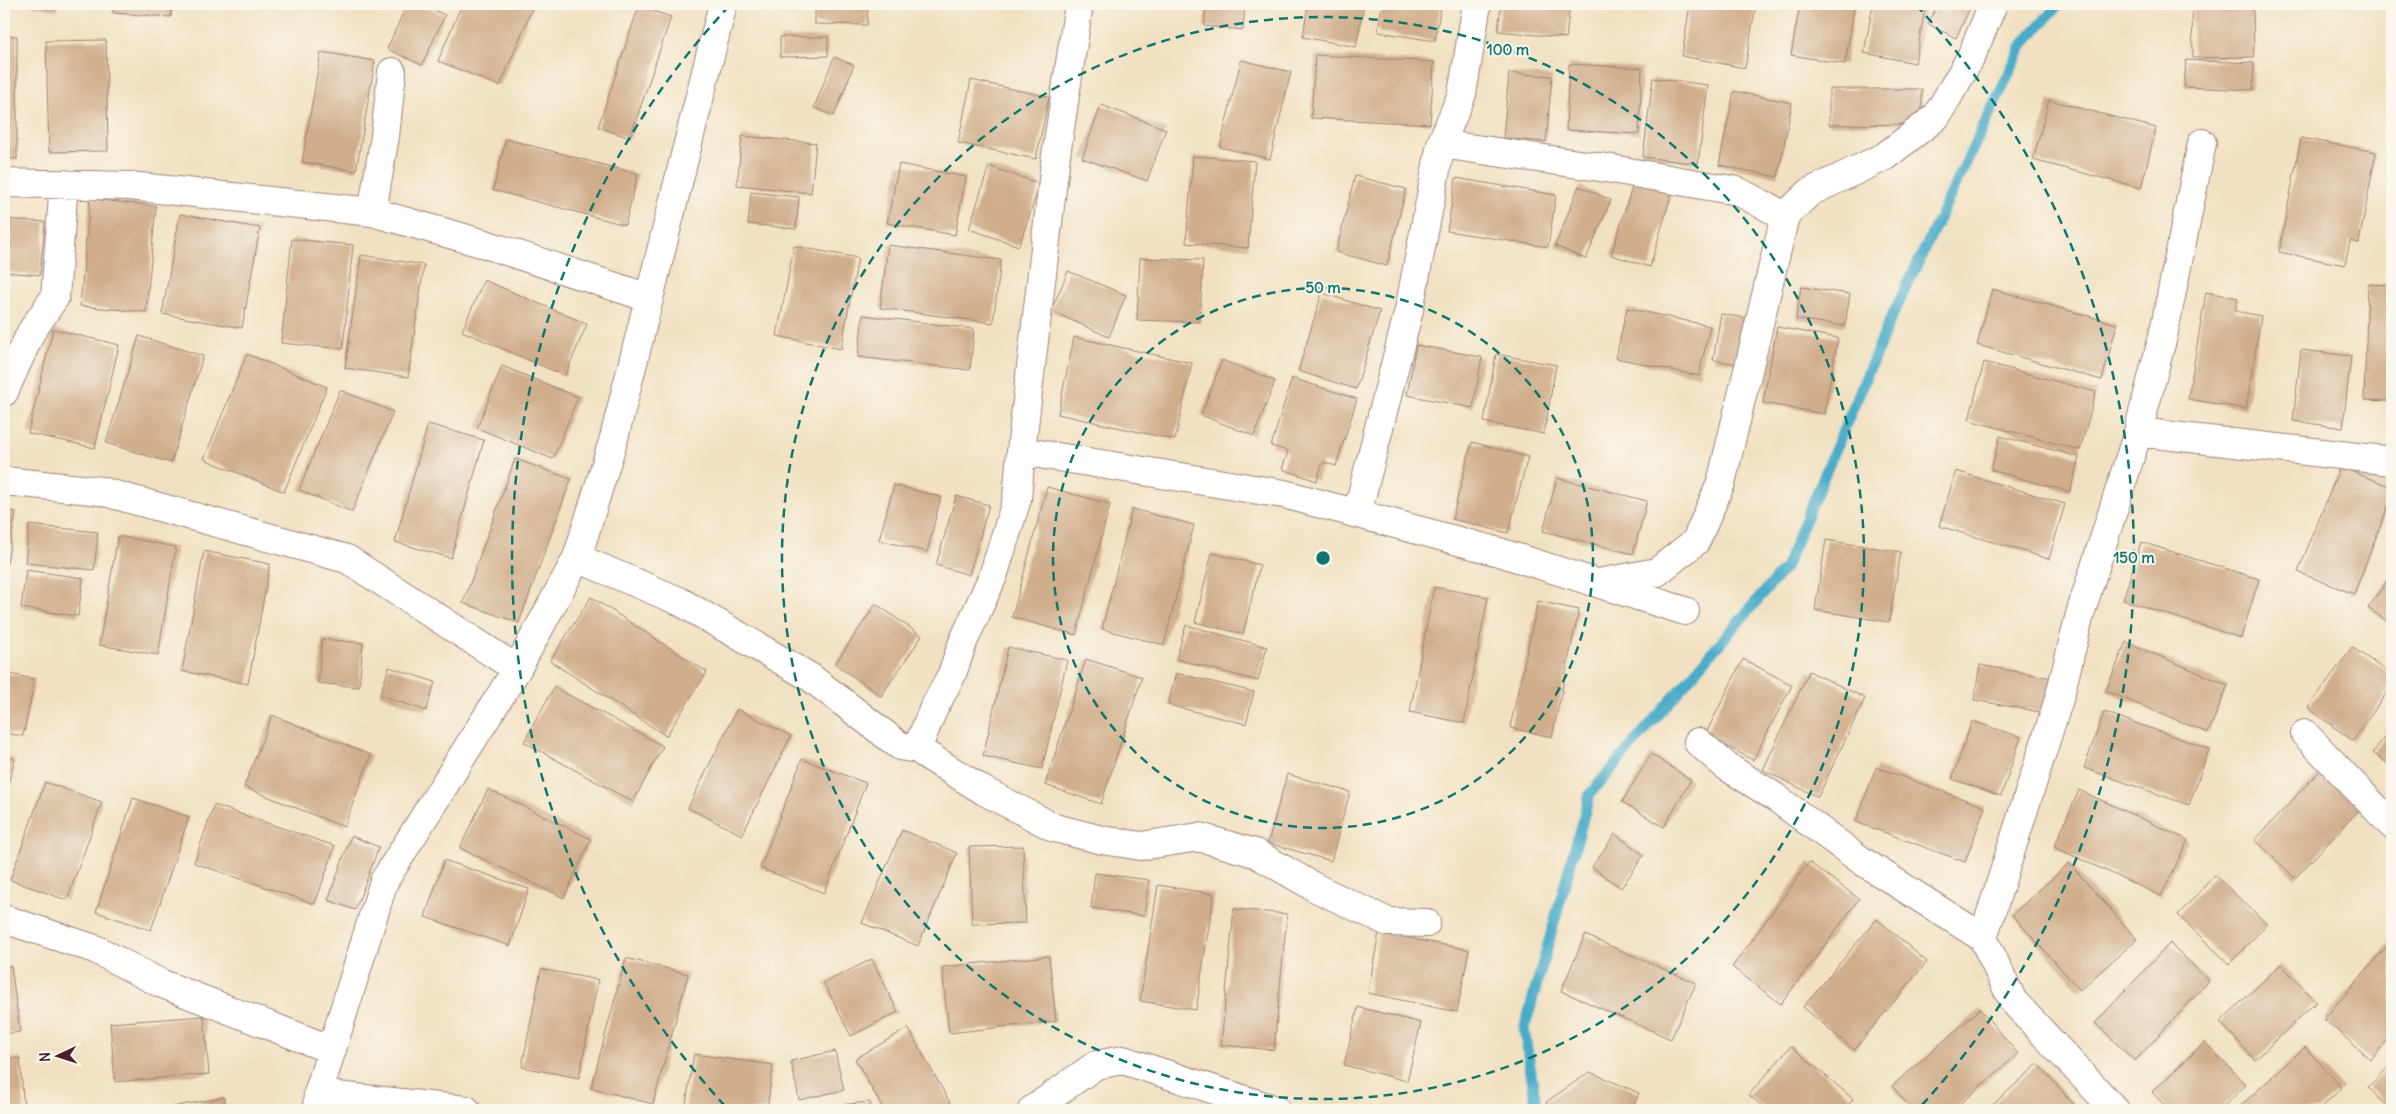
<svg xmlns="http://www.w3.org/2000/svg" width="2396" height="1114" font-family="Delius,sans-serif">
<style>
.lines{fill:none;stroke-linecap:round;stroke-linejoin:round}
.stream{stroke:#49acc9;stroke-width:11}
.building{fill:#d0ae8c}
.minor-casing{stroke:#9e8076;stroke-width:30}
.minor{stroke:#fff;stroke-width:28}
.ring{fill:none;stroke:#0f766e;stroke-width:2.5;stroke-dasharray:9 6}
.centre{fill:#0f766e;stroke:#fbf7ec;stroke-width:2.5}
.ring-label{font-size:15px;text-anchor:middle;font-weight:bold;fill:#0f766e;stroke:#fbf7ec;stroke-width:4;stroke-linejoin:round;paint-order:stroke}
</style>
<rect width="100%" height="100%" fill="#fbf7ec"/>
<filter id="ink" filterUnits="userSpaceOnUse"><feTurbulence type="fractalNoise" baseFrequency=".02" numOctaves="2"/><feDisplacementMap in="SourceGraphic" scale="10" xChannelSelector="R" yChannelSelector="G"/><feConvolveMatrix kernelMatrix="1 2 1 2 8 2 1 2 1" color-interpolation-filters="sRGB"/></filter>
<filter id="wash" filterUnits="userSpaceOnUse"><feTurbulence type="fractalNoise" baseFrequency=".0096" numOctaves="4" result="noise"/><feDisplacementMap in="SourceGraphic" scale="20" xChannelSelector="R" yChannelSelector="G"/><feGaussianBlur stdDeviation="1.12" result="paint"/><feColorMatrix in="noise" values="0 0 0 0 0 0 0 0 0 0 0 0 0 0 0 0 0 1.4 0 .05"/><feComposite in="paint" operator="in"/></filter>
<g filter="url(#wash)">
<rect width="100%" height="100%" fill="#f1e1c2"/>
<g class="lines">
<path class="stream" d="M1537,1110L1524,1030L1590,794L1785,568L1889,323L2023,44L2059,4"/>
</g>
<g id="blocks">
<path class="building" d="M22,4H58L57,10Z
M113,4H172L171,17L113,13Z
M256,4H301V7L256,6Z
M407,4H419L445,15L422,65L387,49Z
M462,4H534L500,86L438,61Z
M815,4H868L867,25L815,24Z
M1206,4H1245L1243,30L1204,26Z
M1308,4H1364L1356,47L1303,37Z
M1382,4H1441L1435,41L1378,32Z
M1501,4H1570L1566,38L1498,31Z
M1690,4H1756L1745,68L1682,56Z
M1800,4H1855L1845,64L1791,55Z
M1873,4H1926L1915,63L1864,53Z
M1938,4H1972L1956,38L1928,24Z
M2192,4H2253L2254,57L2193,58Z
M639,6L671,17L630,138L598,127Z
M4,36H17V159H4Z
M780,37H828V56L780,57Z
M106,40L108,151L49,152L46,41Z
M321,52L375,61L356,171L302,162Z
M1315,55L1434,62L1430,124L1311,118Z
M834,57L854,65L834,116L814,108Z
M1241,60L1291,72L1270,159L1220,147Z
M2186,60L2254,63L2253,90L2184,87Z
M1569,64L1642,68L1639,134L1566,130Z
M1509,73L1552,76L1546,142L1503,138Z
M1653,78L1708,85L1698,164L1643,157Z
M971,80L1049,97L1036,159L958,143Z
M1829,89H1922V124L1829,125Z
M1734,91L1792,103L1778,177L1719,165Z
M2049,100L2156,128L2141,188L2033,160Z
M1101,105L1166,129L1147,181L1082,158Z
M742,136L816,143L811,193L737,185Z
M2301,138L2376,152L2359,243L2350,241L2345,265L2279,252Z
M506,139L638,174L625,225L493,190Z
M1193,156L1255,161L1248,248L1186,243Z
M899,164L966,177L955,235L887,223Z
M989,166L1040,184L1019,246L969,229Z
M1355,176L1406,189L1387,266L1336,252Z
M1456,178L1556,195L1548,247L1447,231Z
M1634,181L1672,192L1650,267L1611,255Z
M1579,186L1611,200L1586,259L1555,246Z
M751,192L799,197L796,229L748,224Z
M90,199L156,206L146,312L80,306Z
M180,214L260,228L242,328L162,314Z
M4,219L45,222L40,275L4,272Z
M292,239L353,245L343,349L281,343Z
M888,245L1001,260L993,323L880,308Z
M794,246L858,258L841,349L777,336Z
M361,255L424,265L408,377L345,368Z
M1140,258L1203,260L1200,322L1137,320Z
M1068,271L1126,295L1109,337L1051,311Z
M484,280L587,324L565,376L462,331Z
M2368,284L2392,285V401L2364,400Z
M1801,287L1850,294L1845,326L1796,319Z
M1992,289L2117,324L2102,380L1977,345Z
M2206,292L2238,298L2235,311L2261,316L2246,409L2188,399Z
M1322,293L1380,311L1356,389L1298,371Z
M1627,308L1710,326L1699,376L1616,358Z
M1721,314L1746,318L1737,364L1713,360Z
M863,315L974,329L970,370L858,357Z
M1777,327L1838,338L1824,414L1763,403Z
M53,329L119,345L95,448L28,433Z
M139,336L203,356L171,463L106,443Z
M1074,337L1192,363L1175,440L1058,414Z
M1416,345L1482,357L1473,408L1407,395Z
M2301,350L2351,356L2343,428L2293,421Z
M247,354L327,387L284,492L204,459Z
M1496,354L1556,365L1544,434L1484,422Z
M1222,360L1275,381L1254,436L1201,415Z
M1984,362L2096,392L2080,450L1969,420Z
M502,366L578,397L553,459L477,428Z
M1292,378L1357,399L1336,466L1323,462L1317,481L1282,469L1288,451L1271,446Z
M340,390L393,412L352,512L299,490Z
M428,424L484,440L451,558L395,542Z
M2000,436L2079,457L2070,492L1991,470Z
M1472,442L1528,457L1508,533L1452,519Z
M515,459L571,479L519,623L463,603Z
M2340,467L2392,487V496L2354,594L2298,572Z
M1956,471L2065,504L2049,559L1939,526Z
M1557,478L1647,501L1633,554L1543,531Z
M894,485L941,497L927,552L879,540Z
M1047,487L1110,504L1076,635L1012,617Z
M956,496L989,505L969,575L936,565Z
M1132,509L1194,525L1164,645L1102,629Z
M4,510L16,512L5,574H4Z
M29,525L98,532L94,570L25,563Z
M118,536L176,547L158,655L99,645Z
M1826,540L1901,552L1889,622L1815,610Z
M2141,542L2259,579L2241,638L2123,600Z
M204,551L270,564L248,684L182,671Z
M1212,553L1260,565L1243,634L1195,622Z
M26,570L83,578L78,616L21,608Z
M2392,574V625L2368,608Z
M1434,587L1488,597L1464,723L1410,712Z
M591,597L707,672L666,736L550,661Z
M1538,601L1579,610L1552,737L1510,728Z
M876,604L922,636L881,696L835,664Z
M1186,625L1267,647L1258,681L1176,659Z
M322,639L363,643L359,687L318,683Z
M2126,642L2228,685L2208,733L2106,691Z
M1008,647L1067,660L1042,769L983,756Z
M2352,647L2392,675V685L2353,741L2308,708Z
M1086,659L1142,677L1101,804L1045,785Z
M1743,659L1792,685L1753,760L1705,735Z
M1980,665L2057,679L2051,714L1974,700Z
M389,667L435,682L426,711L380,695Z
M1809,671L1865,698L1818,797L1763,770Z
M4,673L35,679L23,736L4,733Z
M1176,673L1254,692L1246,724L1168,705Z
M554,687L663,746L633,802L524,742Z
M737,709L791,736L742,835L688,808Z
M2104,712L2209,749L2189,805L2084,768Z
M272,715L371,755L344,827L244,787Z
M1972,721L2021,737L2001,796L1952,779Z
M2392,726V767L2373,753Z
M1651,754L1691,780L1664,827L1622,802Z
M4,756L15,759L4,798Z
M802,759L866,783L824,893L760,868Z
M1876,767L1985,807L1965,862L1856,822Z
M2323,767L2363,806L2295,878L2255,840Z
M1287,774L1350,792L1331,861L1268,843Z
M45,782L102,802L67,900L10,880Z
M488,789L591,839L564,898L460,848Z
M2079,790L2188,840L2161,896L2054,847Z
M133,798L189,817L151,930L96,912Z
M214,805L335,846L315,904L194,863Z
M902,830L957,853L918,946L862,923Z
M1615,834L1644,855L1621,888L1592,867Z
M351,836L379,847L355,910L328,900Z
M1023,846L1026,923L972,924L969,847Z
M444,860L529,889L510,946L425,917Z
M1809,862L1859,899L1781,1004L1732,967Z
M2069,863L2137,939L2080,990L2012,915Z
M1095,873L1149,880L1144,916L1091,908Z
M2215,875L2267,924L2229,964L2178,915Z
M1158,885L1214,894L1196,1010L1140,1001Z
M1234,909L1287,914L1274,1050L1221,1045Z
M1877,919L1927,962L1854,1050L1803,1007Z
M1379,932L1469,950L1457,1012L1368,993Z
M1585,935L1696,983L1671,1039L1561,991Z
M2392,940V1035L2371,1060L2324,1019Z
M2170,943L2209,981L2135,1061L2095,1023Z
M1049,956L1056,1021L949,1033L942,967Z
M626,958L688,974L653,1104L591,1088Z
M872,959L898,1012L851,1036L824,983Z
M2281,964L2316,1002L2255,1060L2220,1022Z
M11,966L20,1032L4,1034V967Z
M541,969L598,980L579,1078L522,1067Z
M1358,1007L1421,1023L1407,1081L1344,1065Z
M1980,1009L2018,1054L1953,1110H1912L1892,1086Z
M204,1016L209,1074L115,1082L110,1023Z
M908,1028L953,1108L949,1110H884L855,1059Z
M2205,1042L2246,1085L2220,1110H2169L2152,1092Z
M1791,1046L1853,1099L1844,1110H1767L1749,1095Z
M2305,1047L2342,1088L2318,1110H2236Z
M835,1051L844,1090L799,1100L791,1061Z
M694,1054L773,1065L767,1110H685Z
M20,1058L24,1110H4V1059Z
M2038,1064L2079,1110H1987Z
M2392,1064V1110H2390L2368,1087Z
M1590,1072L1639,1093L1632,1110H1549L1546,1102Z
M224,1097L226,1110H172V1107Z
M870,1102L871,1110H794V1109Z"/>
</g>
</g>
<g filter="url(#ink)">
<use href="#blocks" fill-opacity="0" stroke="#9e8076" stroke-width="1"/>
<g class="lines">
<defs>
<path id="minor" d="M1441,144L1606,168L1737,191L1785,216
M4,183L130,186L372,212L485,244L649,298
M372,212L385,136L392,72
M4,392L31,332L55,297L64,184
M2138,432L2392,461
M1021,451L1284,494L1499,552L1685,611
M4,481L101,491L347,559L517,669
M1357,514L1409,310L1441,144L1462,94L1477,4
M577,558L679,601L810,677L900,746L917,749L984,791L1055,828L1102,840L1141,846L1199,837L1255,853L1316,888L1388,922L1426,923
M1599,583L1657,572L1696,541L1721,483L1785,216L1810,192L1884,157L1936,117L1971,57L1993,4
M2305,734L2392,825
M1698,742L1726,766L1775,797L1862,861L1983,938L2013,1001L2115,1110
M917,749L933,710L952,674L963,642L993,576L1017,499L1021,451L1056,155L1079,4
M4,919L95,949L160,983L332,1050
M1983,938L2059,699L2080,614L2138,432L2163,336L2202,143
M318,1094L466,1110
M317,1110L318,1094L384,881L517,669L577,558L614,438L723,4
M1032,1110L1096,1065L1123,1060L1276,1110"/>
</defs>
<use href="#minor" class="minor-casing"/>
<use href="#minor" class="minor"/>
</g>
</g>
<g class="ring">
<circle cx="1323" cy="558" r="270"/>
<circle cx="1323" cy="558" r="541"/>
<path d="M725 1106A811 811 0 0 1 730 5M1916 5A811 811 0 0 1 1921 1106"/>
</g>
<circle cx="1323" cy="558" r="8" class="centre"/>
<g class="ring-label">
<text x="1508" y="55">100 m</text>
<text x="1323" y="293">50 m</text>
<text x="2134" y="563">150 m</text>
</g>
<rect width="2396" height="1114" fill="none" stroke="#fbf7ec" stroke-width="20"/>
<g transform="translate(58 1056) rotate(266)" stroke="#fbf7ec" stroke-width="4" paint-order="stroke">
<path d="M0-4L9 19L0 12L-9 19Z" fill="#4a1f2b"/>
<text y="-8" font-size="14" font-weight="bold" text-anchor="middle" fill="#4a1f2b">N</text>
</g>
</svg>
